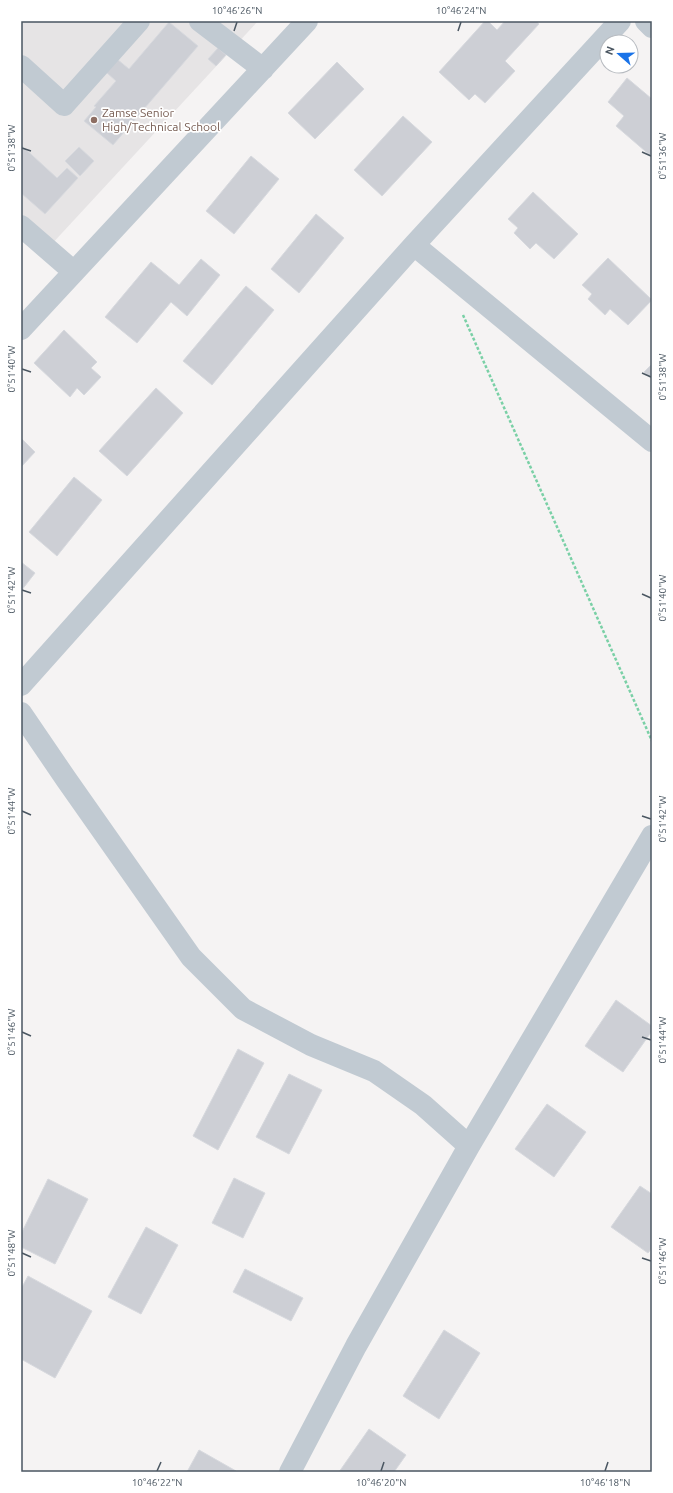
<svg xmlns="http://www.w3.org/2000/svg" width="673" height="1493" font-family="Ubuntu,sans-serif">
<style>
.education{fill:#e6e4e5}
.building{fill:#cdcfd5;stroke:#d7d9de}
.lines{fill:none;stroke-linecap:round;stroke-linejoin:round}
.path{stroke:#7ad0a6;stroke-width:2.5;stroke-dasharray:3 2;stroke-linecap:butt}
.minor{stroke:#c1cad2;stroke-width:22}
.ticks{fill:none;stroke:#4a5661;stroke-width:1.5}
.education-dot{fill:#8d6e63;stroke:#fff;stroke-width:1.5}
.labels{text-anchor:middle;stroke-width:3.5;stroke-linejoin:round;paint-order:stroke}
.education-label{font-size:12px;fill:#785e54;stroke:#fff;text-anchor:start}
.neatline{fill:none;stroke:#4a5661;stroke-width:1.5}
.ticks-label{font-size:10px;text-anchor:middle;fill:#4a5661}
</style>
<rect width="100%" height="100%" fill="#f5f3f3"/>
<path class="education" d="M21,21H258L50,246L21,220Z"/>
<path class="building" d="M485,21H488L497,30L505,21H536L539,24L505,61L515,71L485,103L475,94L469,100L439,72Z
M169,22L198,46L113,145L84,121L96,107L94,106L116,81L106,72L117,59L129,69Z
M218,48L226,55L216,66L208,59Z
M337,62L364,89L315,139L288,113Z
M627,78L652,99V157L616,126L624,116L608,102Z
M403,116L432,142L382,196L354,170Z
M21,145L57,178L67,168L78,178L45,214L21,193Z
M79,147L94,161L80,176L65,161Z
M251,156L279,179L234,234L206,211Z
M533,192L578,234L554,259L536,243L530,249L514,233L518,228L508,219Z
M316,214L344,238L299,293L271,269Z
M608,258L652,300L628,325L610,309L605,315L588,299L592,294L582,285Z
M201,259L220,275L187,316L171,302L137,343L105,317L151,262L179,285Z
M246,286L274,310L212,385L183,361Z
M64,330L97,362L91,368L101,377L84,395L77,388L70,397L34,363Z
M652,364V379L644,372Z
M156,388L183,413L127,476L99,451Z
M21,438L35,452L21,467Z
M74,477L102,500L57,556L29,532Z
M21,562L35,573L21,591Z
M616,1000L652,1026V1031L623,1072L585,1046Z
M238,1049L264,1063L218,1150L193,1136Z
M289,1074L322,1090L289,1154L256,1137Z
M547,1104L586,1132L554,1177L515,1149Z
M234,1178L265,1193L243,1238L212,1223Z
M48,1179L88,1199L55,1264L21,1247V1234Z
M640,1186L652,1194V1248L648,1253L611,1227Z
M146,1227L178,1245L141,1314L108,1297Z
M245,1269L303,1298L291,1321L233,1292Z
M28,1276L92,1311L55,1378L21,1359V1289Z
M444,1330L480,1353L439,1419L403,1396Z
M369,1429L406,1455L394,1472H339Z
M199,1450L236,1471L235,1472H187Z"/>
<g class="lines">
<path class="path" d="M463,315L652,741"/>
<path class="minor" d="M200,21L263,69
M646,21L652,27
M21,66L64,105L139,21
M21,226L74,272
M414,245L652,441
M21,329L307,21
M21,685L414,245L620,21
M21,713L66,779L191,957L243,1009L311,1045L374,1071L423,1105L469,1146
M290,1472L356,1346L469,1146L652,836"/>
</g>
<path class="ticks" d="M234,31L237,22M458,31L461,22M22,148L31,151M642,152L651,156M22,369L31,372M642,373L651,377M22,590L31,593M642,594L651,598M22,811L31,815M642,816L651,819M22,1032L31,1036M642,1037L651,1040M22,1253L31,1257M642,1258L651,1261M157,1471L161,1462M381,1471L384,1462M605,1471L608,1462"/>
<circle class="education-dot" cx="94" cy="120" r="4"/>
<g class="labels">
<g class="education-label">
<text x="102" y="117">Zamse Senior<tspan x="102" dy="14">High/Technical School</tspan></text>
</g>
</g>
<rect width="673" height="1493" fill="none" stroke="#ffffff" stroke-width="44"/>
<g transform="translate(619 54) rotate(290)"><circle r="19" fill="#ffffff" stroke="#b7bbc0"/>
<path d="M0-3L7 15L0 10L-7 15Z" fill="#1a73e8"/>
<text y="-6" font-size="11" font-weight="bold" text-anchor="middle" fill="#4a5661">N</text>
</g>
<rect x="22" y="22" width="629" height="1449" class="neatline"/>
<g class="ticks-label">
<text x="237" y="14">10°46'26"N</text>
<text x="461" y="14">10°46'24"N</text>
<text transform="translate(11 148) rotate(-90)" y="4">0°51'38"W</text>
<text transform="translate(662 156) rotate(-90)" y="4">0°51'36"W</text>
<text transform="translate(11 369) rotate(-90)" y="4">0°51'40"W</text>
<text transform="translate(662 377) rotate(-90)" y="4">0°51'38"W</text>
<text transform="translate(11 590) rotate(-90)" y="4">0°51'42"W</text>
<text transform="translate(662 598) rotate(-90)" y="4">0°51'40"W</text>
<text transform="translate(11 811) rotate(-90)" y="4">0°51'44"W</text>
<text transform="translate(662 819) rotate(-90)" y="4">0°51'42"W</text>
<text transform="translate(11 1032) rotate(-90)" y="4">0°51'46"W</text>
<text transform="translate(662 1040) rotate(-90)" y="4">0°51'44"W</text>
<text transform="translate(11 1253) rotate(-90)" y="4">0°51'48"W</text>
<text transform="translate(662 1261) rotate(-90)" y="4">0°51'46"W</text>
<text x="157" y="1486">10°46'22"N</text>
<text x="381" y="1486">10°46'20"N</text>
<text x="605" y="1486">10°46'18"N</text>
</g>
</svg>
